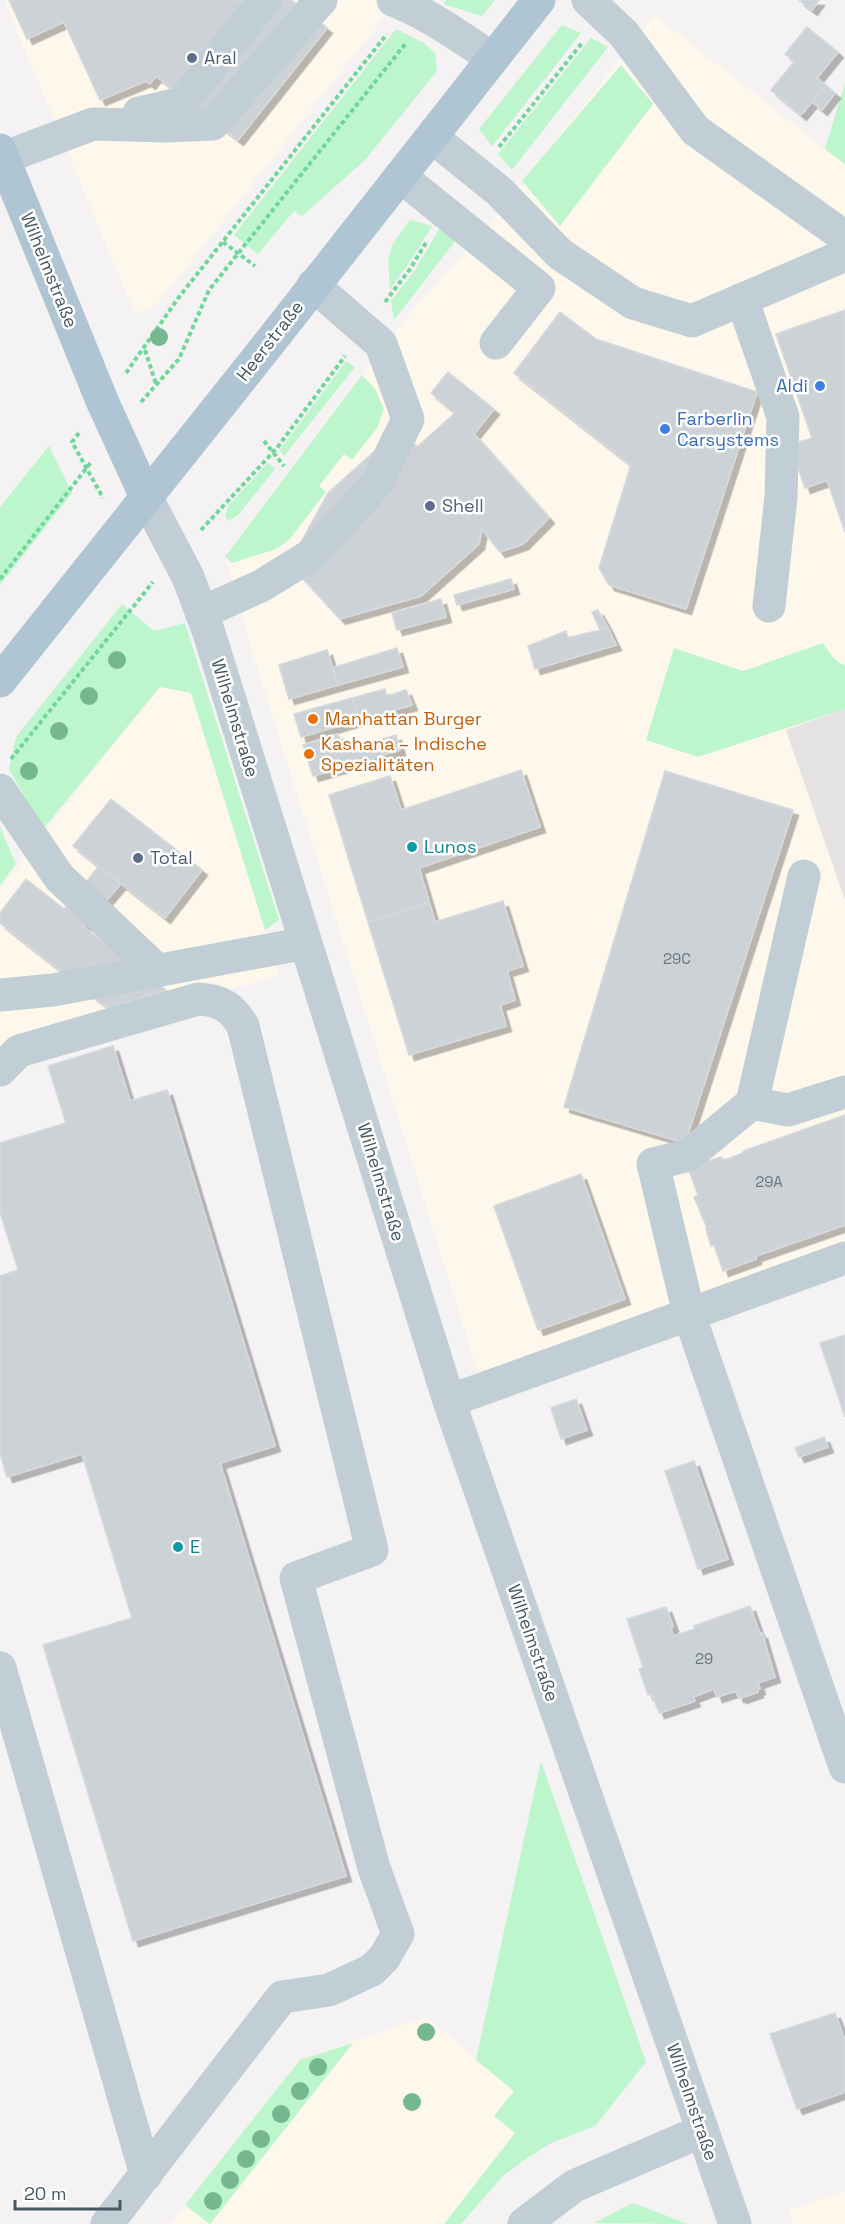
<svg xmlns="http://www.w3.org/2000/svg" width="845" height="2224" font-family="'Space Grotesk',sans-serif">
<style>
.commercial{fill:#fef7eb}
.education{fill:#e5e2e4}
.green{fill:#bdf5cd}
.building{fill:#cdd2d7;stroke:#d5d8de;stroke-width:1.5;filter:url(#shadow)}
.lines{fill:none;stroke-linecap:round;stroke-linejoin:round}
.path{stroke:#70d79a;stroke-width:4;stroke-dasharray:4.5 3;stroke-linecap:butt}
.minor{stroke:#c1ced5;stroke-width:33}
.major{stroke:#afc5d3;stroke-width:33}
.tree{fill:#75b88f}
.service-dot{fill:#5c6f8a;stroke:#fff;stroke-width:2}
.shop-dot{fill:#3f7fe0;stroke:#fff;stroke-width:2}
.food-dot{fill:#e8710a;stroke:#fff;stroke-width:2}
.culture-dot{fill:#0f9aa8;stroke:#fff;stroke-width:2}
.labels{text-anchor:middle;stroke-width:5;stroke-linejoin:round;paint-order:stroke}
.number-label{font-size:15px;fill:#68767f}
.service-label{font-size:18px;fill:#4e5e75;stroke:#fff;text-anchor:start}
.street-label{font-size:18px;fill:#475862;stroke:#fff}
.shop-label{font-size:18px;fill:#366cbe;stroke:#fff;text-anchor:end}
.food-label{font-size:18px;fill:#c56008;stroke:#fff;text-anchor:start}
.culture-label{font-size:18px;fill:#0d838f;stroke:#fff;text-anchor:start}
</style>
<defs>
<filter id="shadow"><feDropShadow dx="5.5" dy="5.5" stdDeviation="0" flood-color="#0004"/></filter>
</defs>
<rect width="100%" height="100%" fill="#f4f2f2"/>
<path class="commercial" d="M4,0H398L157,304L135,314Z
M655,15L825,149L845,143V709L786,730L845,900V1266L485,1395L253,654L225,557L405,319L489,225Z
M160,686L192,693L279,976L229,990L184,988L0,1046V889Z
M426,2017L514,2091L515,2133L488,2168L461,2224H170L300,2060Z
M845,2191V2224H793L789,2210Z"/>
<path class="education" d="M845,709V900L786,730Z"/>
<path class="green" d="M447,0H495L482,16L443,4Z
M562,25L581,33L492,146L479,129Z
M396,29L424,43L435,53L437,71L365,160L302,216L294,211L258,254L234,235Z
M591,38L608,47L512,170L498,154Z
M621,65L653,104L560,226L522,181Z
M845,83V164L825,149Z
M410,220L432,226L409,263L390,289L388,259L393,244Z
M440,228L456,240L394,320L391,301L415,270Z
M346,361L355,367L284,456L280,450Z
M362,375L375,389L384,409L377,428L352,460L344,454L319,486L326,492L288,541L276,549L232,563L225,557Z
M49,446L72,493L0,585V507Z
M268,463L275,469L239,514L229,521L225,517L228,506Z
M122,604L154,631L185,623L279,920L265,930L191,693L160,687L43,829L9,769L16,737Z
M823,643C829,652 834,662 845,665V709L698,757L646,740L674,648L743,671Z
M0,827L16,864L0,885Z
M541,1761L646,2062L595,2126L549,2144L523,2161L503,2176L461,2224H444L515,2133L494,2116L514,2091L476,2060Z
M353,2043L210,2224L185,2205L300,2060Z
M633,2203L688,2224L594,2223Z"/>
<path class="building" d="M9,0H291L327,28L238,140L156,76L150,84L146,81L100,100L64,22L27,39Z
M799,0H819L812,10Z
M807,27L838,52L817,78L826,85L801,115L771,90L794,62L785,54Z
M826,85L835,93L822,110L812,102Z
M845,310V532L827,480L805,488L790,445L812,438L776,334Z
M560,312L596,339L757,392L686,609L609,585L599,568L631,465L514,373Z
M448,372L494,409L474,434L549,518L523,544L500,552L482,529L479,544L421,596L340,619L289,564L328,493L387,440L413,442L417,447L455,413L431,393Z
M511,579L514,589L457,605L454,595Z
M441,599L446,617L397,630L392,613Z
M598,610L608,628L600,630L592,612Z
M608,628L616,645L535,669L528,646L566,631L568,638Z
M397,648L403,667L338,685L332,668Z
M327,650L338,685L289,699L279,665Z
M385,689L387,696L406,690L412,705L359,720L352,698Z
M352,698L359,720L301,737L294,714Z
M338,734L344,751L396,735L400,750L313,776L303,745Z
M521,770L540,827L419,868L429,902L368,922L329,795L390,776L401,810Z
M665,771L793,810L685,1143L564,1107Z
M111,799L202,870L165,918L73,846Z
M99,866L121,883L84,927L166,990L108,1008L0,923V913L26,879L64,909Z
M503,901L523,966L507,971L515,1000L500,1005L506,1026L409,1055L368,922L429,902L435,922Z
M113,1046L130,1101L167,1090L275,1446L220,1463L346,1876L133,1941L43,1645L132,1618L82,1454L7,1477L0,1453V1276L18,1270L0,1212V1143L66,1123L48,1066Z
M845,1115V1225L756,1256V1259L723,1271L714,1245L711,1246L706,1229L707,1228L694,1197L698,1195L688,1168L721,1157L722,1159H727L743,1153V1151Z
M581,1174L625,1299L538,1330L494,1206Z
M845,1335V1417L820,1343Z
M576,1399L587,1430L561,1439L551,1408Z
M824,1437L828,1447L799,1457L795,1448Z
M694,1461L728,1559L698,1569L665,1471Z
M750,1606L760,1634L762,1633L775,1677L758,1683L760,1689L757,1690L758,1692L741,1698L740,1696L738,1697L736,1691L717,1697L714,1689L693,1697L695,1701L659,1713L652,1694L648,1695L639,1669L643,1667L627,1619L666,1607L673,1626L671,1629L673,1636L695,1629L694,1626Z
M835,2013L845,2041V2092L797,2109L770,2034Z"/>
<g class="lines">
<path class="path" d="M499,147L582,43
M223,242L255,266
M385,302L410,269L427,241
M145,350L156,384
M126,373L179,297L387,34
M141,402L179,359L209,290L406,43
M79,433L72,442L103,498
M264,441L284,466
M201,530L277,448L345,356
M0,579L92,461
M11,759L153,582"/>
<path class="minor" d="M393,0C429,14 460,37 492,58
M588,0L624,34L695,130L845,237
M139,113L182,103L265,0
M432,137L500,192L560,254L633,303L692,321L845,255
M3,158L93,124L165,126L213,124L321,0
M400,176L539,288L496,343
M742,299L783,417L781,497L769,606
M146,497L188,577L209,633L449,1401L735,2224
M201,613L261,586L311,555L377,483L408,419L381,344L313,285
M0,790L59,877L158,971
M804,876L752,1103L788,1110L845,1092
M0,995L53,990L306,943
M0,1070L19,1051L198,999C220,1000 232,1007 243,1026L372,1550L296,1578L374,1868L398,1934L384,1958L372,1970L329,1990L282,1997L107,2224
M752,1103L689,1155L653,1164L689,1314L845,1767
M449,1401L845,1258
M0,1668L146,2175
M524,2224L574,2186L702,2131"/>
<path class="major" d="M0,150L103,403L146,497
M0,681L259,356L539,0"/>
</g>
<g class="tree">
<circle cx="159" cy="337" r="9"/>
<circle cx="117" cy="660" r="9"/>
<circle cx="89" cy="696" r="9"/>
<circle cx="59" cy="731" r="9"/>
<circle cx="29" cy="771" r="9"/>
<circle cx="426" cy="2032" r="9"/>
<circle cx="318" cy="2067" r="9"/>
<circle cx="300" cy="2091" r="9"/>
<circle cx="412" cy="2102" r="9"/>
<circle cx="281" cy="2114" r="9"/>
<circle cx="261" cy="2139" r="9"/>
<circle cx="246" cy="2159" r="9"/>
<circle cx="230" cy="2180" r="9"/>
<circle cx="213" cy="2201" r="9"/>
</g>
<g class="service-dot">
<circle cx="192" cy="58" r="6"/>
<circle cx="430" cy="506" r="6"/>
<circle cx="138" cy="858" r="6"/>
</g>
<g class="shop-dot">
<circle cx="820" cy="386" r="6"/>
<circle cx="665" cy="429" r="6"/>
</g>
<g class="food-dot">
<circle cx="313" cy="719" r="6"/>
<circle cx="309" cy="754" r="6"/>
</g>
<g class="culture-dot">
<circle cx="412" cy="847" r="6"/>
<circle cx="178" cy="1547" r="6"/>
</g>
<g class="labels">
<g class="number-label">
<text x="677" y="964">29C</text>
<text x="769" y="1187">29A</text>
<text x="704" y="1664">29</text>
</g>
<g class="service-label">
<text x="204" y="64">Aral</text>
<text x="442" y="512">Shell</text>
<text x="150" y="864">Total</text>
</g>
<g class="street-label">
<text transform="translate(49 270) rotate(68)" y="6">Wilhelmstraße</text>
<text transform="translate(270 341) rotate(-52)" y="6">Heerstraße</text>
<text transform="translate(235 718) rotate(73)" y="6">Wilhelmstraße</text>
<text transform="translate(381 1182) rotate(73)" y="6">Wilhelmstraße</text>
<text transform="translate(533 1643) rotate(71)" y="6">Wilhelmstraße</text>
<text transform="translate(692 2102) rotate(71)" y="6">Wilhelmstraße</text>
</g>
<g class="shop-label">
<text x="808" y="392">Aldi</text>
<text x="677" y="425" text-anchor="start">Farberlin<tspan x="677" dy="21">Carsystems</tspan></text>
</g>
<g class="food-label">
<text x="325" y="725">Manhattan Burger</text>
<text x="321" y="750">Kashana – Indische<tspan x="321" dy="21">Spezialitäten</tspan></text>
</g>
<g class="culture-label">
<text x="424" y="853">Lunos</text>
<text x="190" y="1553">E</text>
</g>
</g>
<path d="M15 2200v9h105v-9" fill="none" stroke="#475862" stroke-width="3"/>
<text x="24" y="2200" font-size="18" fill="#475862" stroke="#ffffff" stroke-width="4.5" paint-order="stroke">20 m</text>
</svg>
